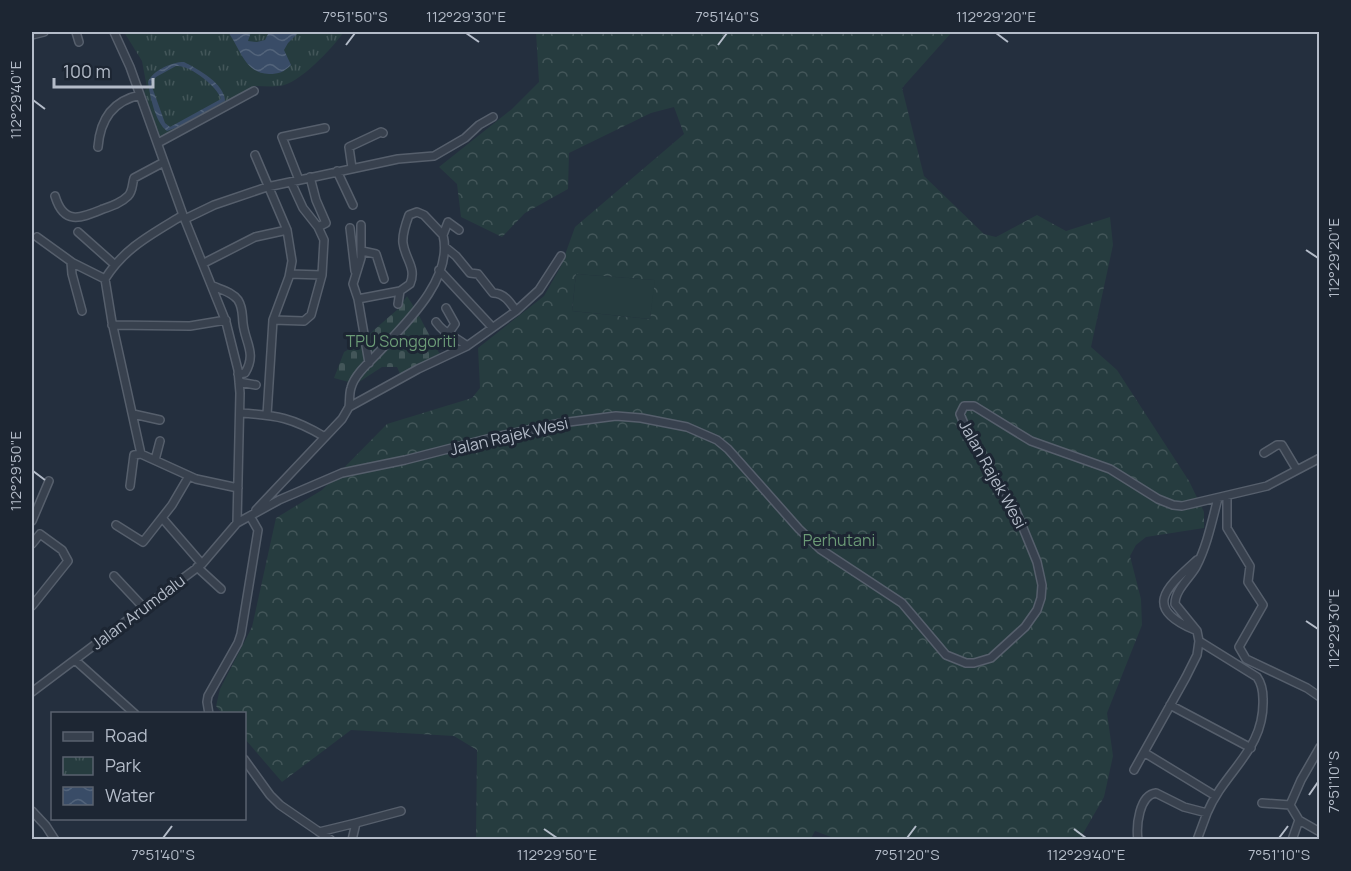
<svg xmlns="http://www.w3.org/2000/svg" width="1351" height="871" font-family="Manrope,sans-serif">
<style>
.forest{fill:url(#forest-crowns);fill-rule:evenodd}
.cemetery{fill:url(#cemetery-stones)}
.park{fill:url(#park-tufts)}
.pitch{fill:#263c3f}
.water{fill:url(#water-waves);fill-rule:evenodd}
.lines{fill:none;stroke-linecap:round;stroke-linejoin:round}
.minor-casing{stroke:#565f6c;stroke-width:10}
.minor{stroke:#38414e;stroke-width:7}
.ticks{fill:none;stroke:#b4bcc9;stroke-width:2}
.labels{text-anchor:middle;stroke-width:6;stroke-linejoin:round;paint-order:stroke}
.park-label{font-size:16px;fill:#6b9a76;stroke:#1d2633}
.street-label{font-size:16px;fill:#b4bcc9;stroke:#1d2633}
.neatline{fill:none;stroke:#b4bcc9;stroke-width:2}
.ticks-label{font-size:15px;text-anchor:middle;fill:#b4bcc9}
</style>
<defs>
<pattern id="forest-crowns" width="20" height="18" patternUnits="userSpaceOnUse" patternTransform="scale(1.5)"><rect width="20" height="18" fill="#263c3f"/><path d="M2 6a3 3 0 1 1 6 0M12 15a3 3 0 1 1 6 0" fill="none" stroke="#435659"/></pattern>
<pattern id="cemetery-stones" width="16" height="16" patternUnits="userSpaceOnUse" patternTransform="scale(1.5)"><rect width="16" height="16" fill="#263c3f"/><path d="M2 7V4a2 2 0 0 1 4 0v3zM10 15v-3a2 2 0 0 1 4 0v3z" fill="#435659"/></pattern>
<pattern id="park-tufts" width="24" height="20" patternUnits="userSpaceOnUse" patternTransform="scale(1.5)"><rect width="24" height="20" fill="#263c3f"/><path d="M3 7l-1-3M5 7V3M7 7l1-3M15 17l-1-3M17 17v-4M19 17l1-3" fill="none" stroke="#435659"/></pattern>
<pattern id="water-waves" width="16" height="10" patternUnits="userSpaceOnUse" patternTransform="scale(1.5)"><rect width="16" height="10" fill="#394c67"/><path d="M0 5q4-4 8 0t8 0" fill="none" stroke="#53647b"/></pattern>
</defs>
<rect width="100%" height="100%" fill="#242f3e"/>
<path class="forest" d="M536,32H952L902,88L924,176L984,234L996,237L1037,215L1066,231L1110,217L1113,245L1091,347L1117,370L1189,481L1204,512V528L1146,537L1136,545L1130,556L1141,599L1142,625L1107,713L1113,756L1104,797L1081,837L1077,839L839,840L815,831L810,840L476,839L477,750L454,736L351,730L282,782L245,739L244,714L222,713L216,706L220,689L252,627L276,518L322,490L387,424L472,398L480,388L478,348L544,296L561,266L575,227L684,134L674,107L651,113L569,153L568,189L525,213L502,237L461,217L457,184L439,167L512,109L539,82ZM576,274L654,280L650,319L572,311Z"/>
<path class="cemetery" d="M407,296C420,315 429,336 441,356L401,376L397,367H382L356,384L334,378L344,352L359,343L398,309Z"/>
<path class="park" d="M124,32H344C333,47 299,85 279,86C272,87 263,86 255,86L252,90L162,138L160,137L144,91L147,88L142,61Z"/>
<path class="pitch" d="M576,274L655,280L650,319L572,311Z"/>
<path class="water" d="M228,32H251L248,41L257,42L265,40L269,32H299L288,43L284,50L291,65C284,72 279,74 269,74C245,74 240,48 228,32Z
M184,62C198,69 225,84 225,101L178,127L167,131C155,122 150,96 148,82C153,70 172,62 184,62ZM176,66C189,64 218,87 221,99L170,127L165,123L151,84L156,77Z"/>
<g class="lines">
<defs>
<path id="minor" d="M76,32L79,42
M114,32L130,67L183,215L226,322L238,370L240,393L237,523
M32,35L44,32
M158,143L254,91
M98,147C100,121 112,101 140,95
M255,155L287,230L292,261L289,277L273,320L267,415
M352,168L349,147L381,132L383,133
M337,171L353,205
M310,177L316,200L326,223L318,227
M299,180L282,137L325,128
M55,196C64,226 81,218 103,209C112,206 121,203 128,196C133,191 132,184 134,178L164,162
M183,215C152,234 124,248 105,279L112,322L141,454L196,479L238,488
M185,219L214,205L267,187L398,159L434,156L465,138L479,125L493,117
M361,225V258L353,284L358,299L369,363
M350,228L355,271
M78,232L114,264
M443,235L448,222L459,230
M37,237L73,263L105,279
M362,251L376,254L384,279
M71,262L72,274L82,311
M204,263L255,237L287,230
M439,270L492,327
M290,274L322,275
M213,286C222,290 232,292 238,300C243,308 242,314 243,323C245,343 257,353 245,373L238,374
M398,304L400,291
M446,308L455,324L448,334
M516,311L539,290L561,256
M273,320L304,321L311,315L322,275L324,240L318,227L303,208L291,182
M436,322C445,335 455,336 467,346
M112,325L190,326L226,320
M239,382L256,385
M349,407C350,401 349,394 351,388C354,376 367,364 376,355C403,326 454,280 443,235L424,215L417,212L409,215C406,223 402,234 403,243C405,259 417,268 410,284L400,291L358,299
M240,413C277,415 293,418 325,437
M133,414L160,420
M1264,453L1277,445H1282L1297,470
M155,460L160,441
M130,486L134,455L141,454
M1227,496V528L1250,566L1248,582L1263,605L1239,647L1246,659L1307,688L1320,697
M256,510L342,419L349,407L418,369L467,346L516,311C510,302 504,293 493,293L478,274L470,273L456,256L445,247
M163,519L202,564
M32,521L49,481
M116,525L143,542L172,505L189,476
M32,544L40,534L62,550L68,561L32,606
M197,567L221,589
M114,576L144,608
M1195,630C1142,608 1166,588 1197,560
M75,660L135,714
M32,692L202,564L237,523L279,500L342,473L405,460L491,438L561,423L616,416L641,418L687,427L717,440L728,449L799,529L820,549L902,603L946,655L966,663H974L991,658L1025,627L1037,610L1041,598L1042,585L1037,562L1014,506L972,443L960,414L964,406H974L1031,441L1110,469L1158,499L1173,505L1182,506L1267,486L1320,458
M1170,705L1251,748
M209,714L207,702L208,696L238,643L241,634L258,530L250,516
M1145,753L1214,795
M244,759L270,795L280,805L331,840
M1134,770L1186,677L1197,655L1199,641
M1262,803L1290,805L1299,820L1320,832
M1290,805L1301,780L1320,747
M32,811L46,826L55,840
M1207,813C1225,770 1265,750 1263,699C1263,691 1262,684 1257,677L1199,641L1197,631L1175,604C1175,590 1189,579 1196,567C1207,546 1212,521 1218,498
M356,823L401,811
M319,832L356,823L352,840
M1138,840C1136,826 1139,795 1156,793L1184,807L1207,813L1197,840
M1292,840L1299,820"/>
</defs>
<use href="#minor" class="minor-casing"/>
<use href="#minor" class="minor"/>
</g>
<path class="ticks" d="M466,33L479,42M996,33L1008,42M346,45L355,33M718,45L727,33M33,100L45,109M1306,250L1318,258M33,471L45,480M1306,621L1318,629M1309,795L1318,782M544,829L557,838M1074,829L1086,838M163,838L172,826M907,838L916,826M1279,838L1288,826"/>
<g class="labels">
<g class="park-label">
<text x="401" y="347">TPU Songgoriti</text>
<text x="839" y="546">Perhutani</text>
</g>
<g class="street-label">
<text transform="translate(509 436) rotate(-13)" y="6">Jalan Rajek Wesi</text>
<text transform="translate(993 474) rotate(61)" y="6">Jalan Rajek Wesi</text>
<text transform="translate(138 612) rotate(-37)" y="6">Jalan Arumdalu</text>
</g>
</g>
<rect width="1351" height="871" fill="none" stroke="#1d2633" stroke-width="66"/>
<rect x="51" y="712" width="195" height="108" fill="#1d2633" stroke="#59626f" stroke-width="1.5"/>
<rect x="63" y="732" width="30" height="9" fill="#38414e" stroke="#59626f" stroke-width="1.5"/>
<text x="105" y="742" font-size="18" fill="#b4bcc9">Road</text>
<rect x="63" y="757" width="30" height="18" fill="url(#park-tufts)" stroke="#59626f" stroke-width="1.5"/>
<text x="105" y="772" font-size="18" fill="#b4bcc9">Park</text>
<rect x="63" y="787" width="30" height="18" fill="url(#water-waves)" stroke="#59626f" stroke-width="1.5"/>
<text x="105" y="802" font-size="18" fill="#b4bcc9">Water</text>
<path d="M54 78v9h99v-9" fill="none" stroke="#b4bcc9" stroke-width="3"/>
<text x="63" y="78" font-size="18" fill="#b4bcc9" stroke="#1d2633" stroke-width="4.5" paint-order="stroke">100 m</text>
<rect x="33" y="33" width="1285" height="805" class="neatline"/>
<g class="ticks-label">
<text x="355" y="22">7°51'50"S</text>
<text x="466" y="22">112°29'30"E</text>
<text x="727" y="22">7°51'40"S</text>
<text x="996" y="22">112°29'20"E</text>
<text transform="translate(16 100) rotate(-90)" y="5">112°29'40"E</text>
<text transform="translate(1334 258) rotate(-90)" y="5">112°29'20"E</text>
<text transform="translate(16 471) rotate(-90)" y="5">112°29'50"E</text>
<text transform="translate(1334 629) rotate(-90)" y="5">112°29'30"E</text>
<text transform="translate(1334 782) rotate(-90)" y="5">7°51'10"S</text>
<text x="163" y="860">7°51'40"S</text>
<text x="557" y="860">112°29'50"E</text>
<text x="907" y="860">7°51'20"S</text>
<text x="1086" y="860">112°29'40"E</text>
<text x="1279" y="860">7°51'10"S</text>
</g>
</svg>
